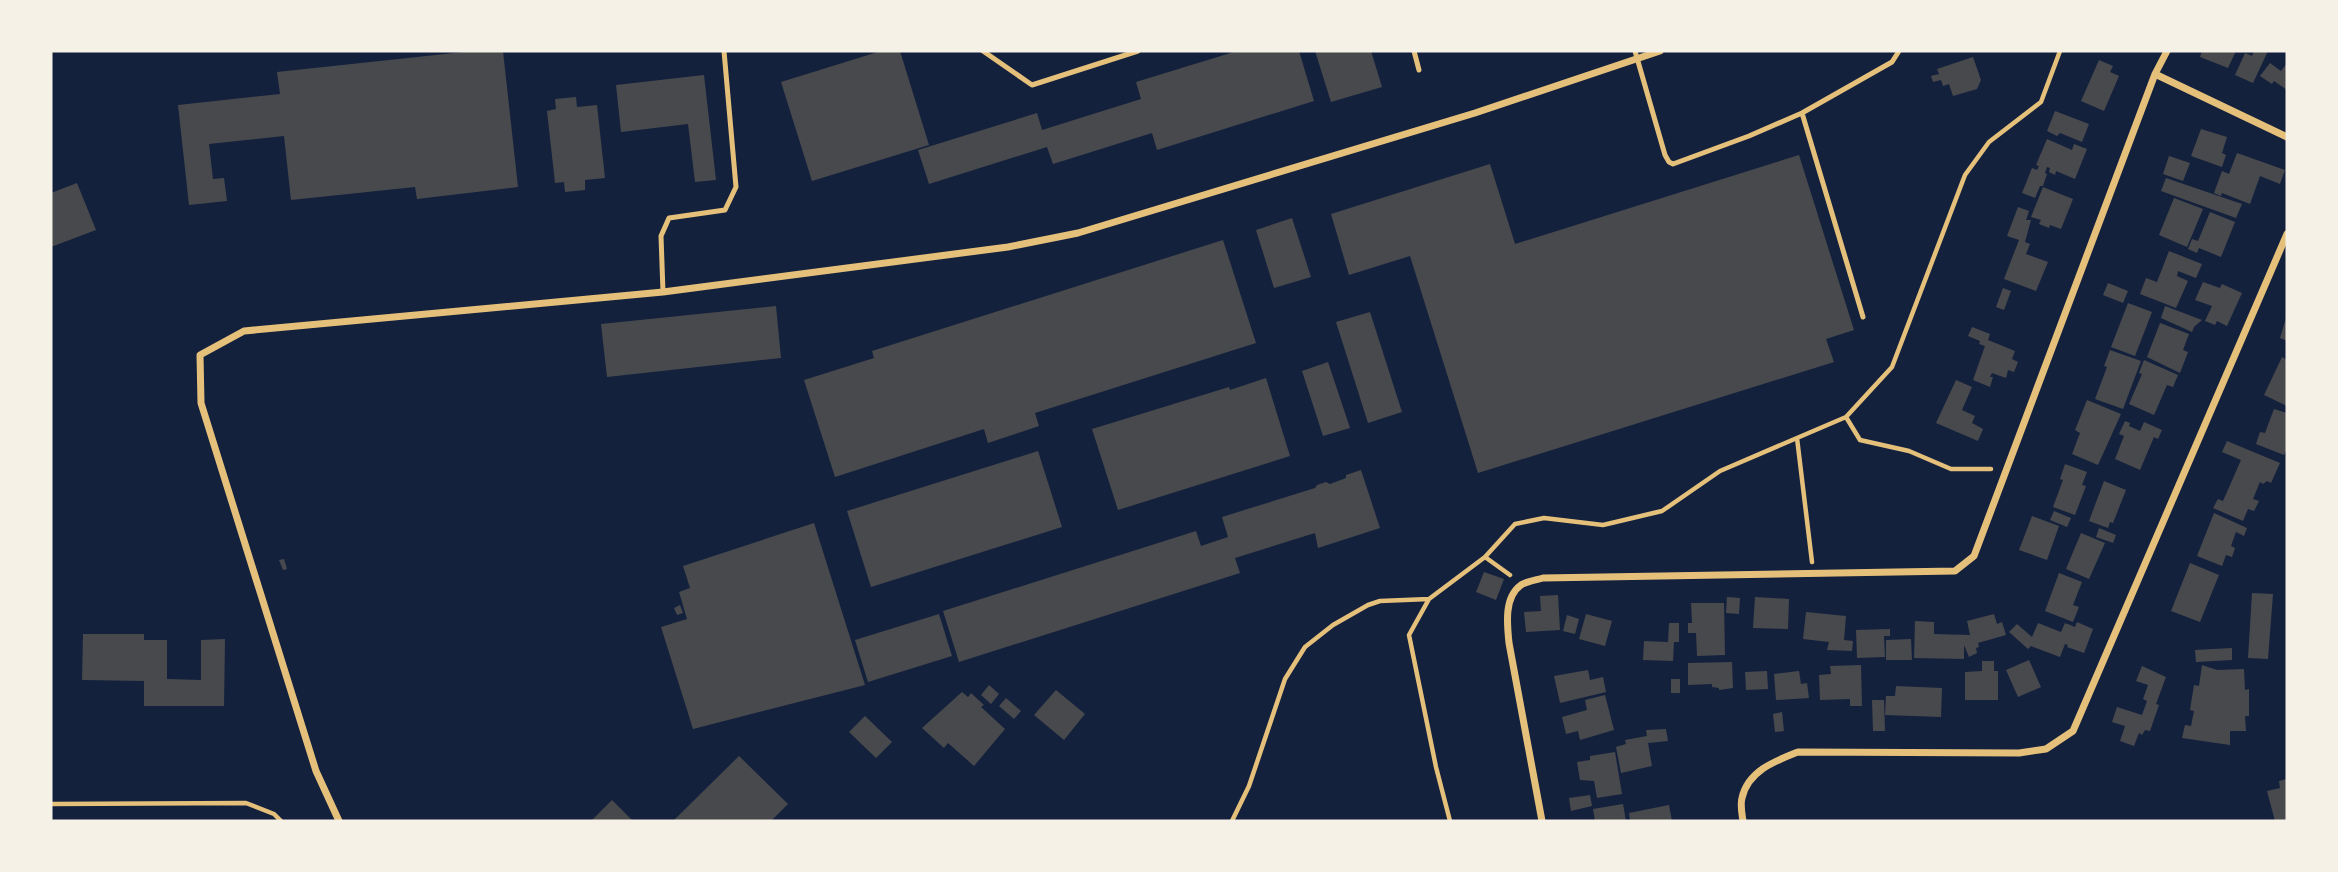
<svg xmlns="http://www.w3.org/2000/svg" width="2338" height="872" font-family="Ubuntu,sans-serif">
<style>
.building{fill:#48494c}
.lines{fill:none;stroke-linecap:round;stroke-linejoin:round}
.path{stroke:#e5c07b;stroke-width:4.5}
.service{stroke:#e5c07b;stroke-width:5}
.minor{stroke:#e5c07b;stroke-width:7}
</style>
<rect width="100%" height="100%" fill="#14213d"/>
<path class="building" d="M473,51H503L518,187L417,199L415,187L291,200L284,136L209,144L213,179L224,178L227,201L189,205L178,105L280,94L277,72Z
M881,51H900L929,145L812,181L781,82Z
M1237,51H1299L1314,101L1157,150L1152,133L1053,164L1047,147L929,184L918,150L1037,113L1042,130L1141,99L1136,82Z
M1315,51H1371L1382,87L1331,102Z
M2202,51H2236L2228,68L2200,57Z
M2254,51H2268L2253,83L2235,75L2245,53L2252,56Z
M1973,57L1981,80L1977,89L1953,96L1949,84L1943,86L1941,80L1933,82L1931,76L1939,74L1937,69Z
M2099,60L2113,66L2110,72L2119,76L2104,111L2081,101Z
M2270,63L2281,71L2287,63V90L2274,81L2272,84L2260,76Z
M704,75L716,180L695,182L688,124L621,132L616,85Z
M576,97L577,107L597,105L605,178L585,180V190L565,192L564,182L555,183L547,111L556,109L555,99Z
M2055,111L2089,124L2082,142L2060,133L2057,136L2047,131Z
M2201,129L2227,137L2222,153L2226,155L2222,167L2191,156Z
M2047,139L2072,150L2074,144L2087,149L2075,179L2056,171L2055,175L2049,172L2050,168L2047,167L2045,173L2047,174L2043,186H2040L2035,198L2022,193L2032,168L2037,170L2039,166L2036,165Z
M2237,153L2285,170L2280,184L2260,176L2250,204L2222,193L2221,196L2214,193L2222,171L2229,174Z
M1799,155L1854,330L1826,339L1834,362L1478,473L1410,256L1349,275L1331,214L1490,164L1515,244Z
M2169,156L2190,163L2183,181L2163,174Z
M2166,178L2242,204L2236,218L2161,191Z
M77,183L96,230L51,247V193Z
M2043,187L2073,199L2061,229L2050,225L2049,228L2039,224L2041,220L2031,217Z
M2174,198L2203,209L2187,247L2159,235Z
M2018,207L2029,211L2026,220H2031L2025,242L2030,244L2026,254L2048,262L2036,291L2004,279L2019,240L2007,236Z
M2210,212L2235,222L2221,257L2199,248L2197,253L2188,249L2192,239L2198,241Z
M1292,218L1311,277L1274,288L1256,230Z
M1223,240L1256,343L1035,413L1039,426L988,443L984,429L835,477L804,380L874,358L872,351Z
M2169,251L2202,264L2196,278L2178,271L2177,276L2188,281L2176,308L2140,294L2146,278L2157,282Z
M2203,282L2220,288L2222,284L2242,293L2227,326L2217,321L2215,325L2205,321L2212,306L2195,300Z
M2108,283L2128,291L2123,303L2103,295Z
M2003,288L2011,291L2004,310L1996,307Z
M2128,303L2152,312L2135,356L2111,347Z
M776,306L781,358L607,377L601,324Z
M2165,306L2202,320L2194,327L2192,332L2161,318Z
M1370,312L1402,412L1368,423L1336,322Z
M2287,315V341L2280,338Z
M2160,323L2189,334L2183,350L2188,352L2180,373L2147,357Z
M1972,327L1990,334L1988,340L2015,351L2012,359L2018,362L2014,372L2008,370L2006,378L1992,373L1990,377H1993L1990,387L1973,380L1985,346L1979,344L1980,341L1968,336Z
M2110,350L2141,361L2123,409L2095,399L2107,367L2104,366Z
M2282,357L2287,360V406L2264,395Z
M2144,360L2178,375L2173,387L2167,385L2154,415L2129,404L2142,374L2139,373Z
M1328,362L1350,428L1323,436L1302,371Z
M1266,378L1290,456L1118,510L1092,429L1229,387L1230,390Z
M1956,380L1972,387L1962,410L1975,416L1972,423L1983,429L1978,441L1936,423Z
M2087,400L2121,414L2098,465L2072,454L2080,433L2075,430Z
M2274,409L2287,413V449L2284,455L2256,444L2260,432L2265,433Z
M2125,421L2130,423L2129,426L2140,431L2144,422L2162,430L2158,439L2154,437L2140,470L2115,459L2124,436L2119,434Z
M2227,441L2280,463L2271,483L2267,481L2263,484L2260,482L2253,499L2259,501L2254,511L2248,509L2243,521L2213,508L2218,499L2223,501L2241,460L2222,452Z
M1038,451L1062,527L871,587L847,511Z
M2065,464L2087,472L2082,485L2086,486L2075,515L2053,507L2063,480L2060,479Z
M1361,470L1380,528L1318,548L1315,533L1235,558L1240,573L959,662L943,611L1196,531L1201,546L1228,537L1222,517L1315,488L1317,485L1326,482L1330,484L1346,478V475Z
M2104,481L2126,490L2113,523L2110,522L2108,528L2089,521Z
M2054,511L2071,518L2067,527L2050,520Z
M2214,513L2247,528L2244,536L2236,532L2231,546L2235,548L2232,557L2226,555L2222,566L2197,556Z
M2032,516L2059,526L2047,560L2019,550Z
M814,523L865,685L693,729L661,627L687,619L679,592L690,588L683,566Z
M2099,528L2116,535L2113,543L2096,537Z
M2081,533L2105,543L2089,579L2066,569Z
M284,559L287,569L283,570L279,560Z
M2190,563L2219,575L2200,622L2171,611Z
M1484,572L1504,579L1496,600L1476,592Z
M2059,573L2082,582L2073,605L2079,607L2073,622L2045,611Z
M2252,593L2273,594L2268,659L2248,658Z
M1558,595L1560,630L1526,632L1524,612L1541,611L1540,596Z
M1727,597L1740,598L1739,614L1726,613Z
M1755,597L1789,599L1788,629L1753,628Z
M1691,603H1724L1725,655L1697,656L1696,633H1688V623H1692Z
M680,605L683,613L677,615L674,608Z
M1806,612L1846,616L1844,640L1853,641L1852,651L1827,650L1829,642L1803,639Z
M939,614L952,656L868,682L855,640Z
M1586,614L1612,621L1605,646L1579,639Z
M1994,614L1997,624L2002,622L2006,635L1978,643L1979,647L1976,648L1977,653L1969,657L1964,645V659L1914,658L1915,621L1934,622V634L1970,635L1967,621Z
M1567,615L1579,619L1575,634L1563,631Z
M2077,622L2093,629L2084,653L2067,647L2068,645L2065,644L2060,657L2031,646L2028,649L2009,632L2017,624L2032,637L2038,623L2061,632L2065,623L2075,627Z
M1669,623H1679V642H1674L1673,661L1643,660L1644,641L1668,642Z
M1890,629V636H1884L1885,657L1857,658L1856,630Z
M83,634H144V640H167V679L201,680V640L225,639L224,706H144V681L82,680Z
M1911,639L1912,660H1886V640Z
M2232,648V660L2196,662L2195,650Z
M2029,660L2041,687L2018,697L2006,670Z
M1982,661H1994V671H1998V700H1965V672L1982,671Z
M1732,662L1733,688L1719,690V688L1712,687V684L1688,685V663Z
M1861,665L1862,706H1850V699L1820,700L1819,675L1831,674L1830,666Z
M2202,665L2217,670L2244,669L2245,690L2249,689V716H2245L2246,731H2230V745L2182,738L2185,725L2191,726L2194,711L2190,710L2194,685L2199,686Z
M2142,666L2166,677L2156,704L2159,705L2150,731L2145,730L2142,735L2139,733L2134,746L2120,741L2125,726L2112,722L2117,707L2142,715L2147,701L2143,699L2148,685L2136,681Z
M1588,670L1590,680L1603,677L1606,692L1560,703L1554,676Z
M1767,671L1768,689L1746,690L1745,672Z
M1799,671L1801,684L1807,683L1809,698L1776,700L1774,674Z
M1671,679H1680V693H1671Z
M989,685L999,694L991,704L981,695Z
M1896,686L1942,688L1941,717L1885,715L1886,696H1895Z
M1056,690L1085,714L1064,740L1034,715Z
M962,692L968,697L971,693L984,705L981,707L1005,729L974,766L948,743L944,748L922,728Z
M1605,695L1614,730L1580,740L1578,731L1566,734L1562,717L1587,710L1585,700Z
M1006,698L1021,711L1014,719L999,706Z
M1872,700H1884L1885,731H1873Z
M1782,712L1784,731L1775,732L1773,714Z
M865,716L892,742L876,758L849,732Z
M1666,729L1668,741L1648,743L1652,766L1621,773L1616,747L1626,744L1625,740L1647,736L1646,730Z
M1615,752L1622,794L1597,798L1594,781L1580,780L1577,762L1590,760V756Z
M739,756L788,804L771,821H673Z
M2287,779V821H2275L2267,791L2280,788L2279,781Z
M1590,795L1592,806L1571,811L1569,798Z
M612,800L633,821H591Z
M1623,804L1626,821H1595L1593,809Z
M1669,805L1672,821H1630L1629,813Z"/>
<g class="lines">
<path class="path" d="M1846,417L1860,440L1909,451L1951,469H1991
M1797,438L1812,562
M1485,557L1510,575
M51,804L246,803L274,814L281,821
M1232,821L1249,786L1285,679L1305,647L1333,625L1368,605L1380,601L1429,599
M1450,821L1436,767L1409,635L1429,599L1485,557L1515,524L1544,518L1603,525L1662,511L1720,471L1846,417L1892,367L1965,175L1989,142L2041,102L2060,51"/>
<path class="service" d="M983,51L1032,85L1138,51
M1414,51L1419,70
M1635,51L1665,155L1669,162L1673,164L1749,136L1802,113L1892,62L1899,51
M1802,113L1863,317
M663,292L661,236L669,218L725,210L736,187L724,51"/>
<path class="minor" d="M2155,74L2287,137
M339,821L316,771L201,403L200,355L244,331L663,292L1008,247L1078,233L1475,113L1660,51
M1542,821L1509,643C1507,624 1504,597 1521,585C1527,581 1536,580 1543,578L1955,571L1974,556L2155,74L2167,51
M1743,821C1742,814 1740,805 1742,798C1748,771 1775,761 1798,752L2019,753L2046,749L2073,731L2287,234"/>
</g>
<rect width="2338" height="872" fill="none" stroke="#f6f1e7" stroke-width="105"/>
</svg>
